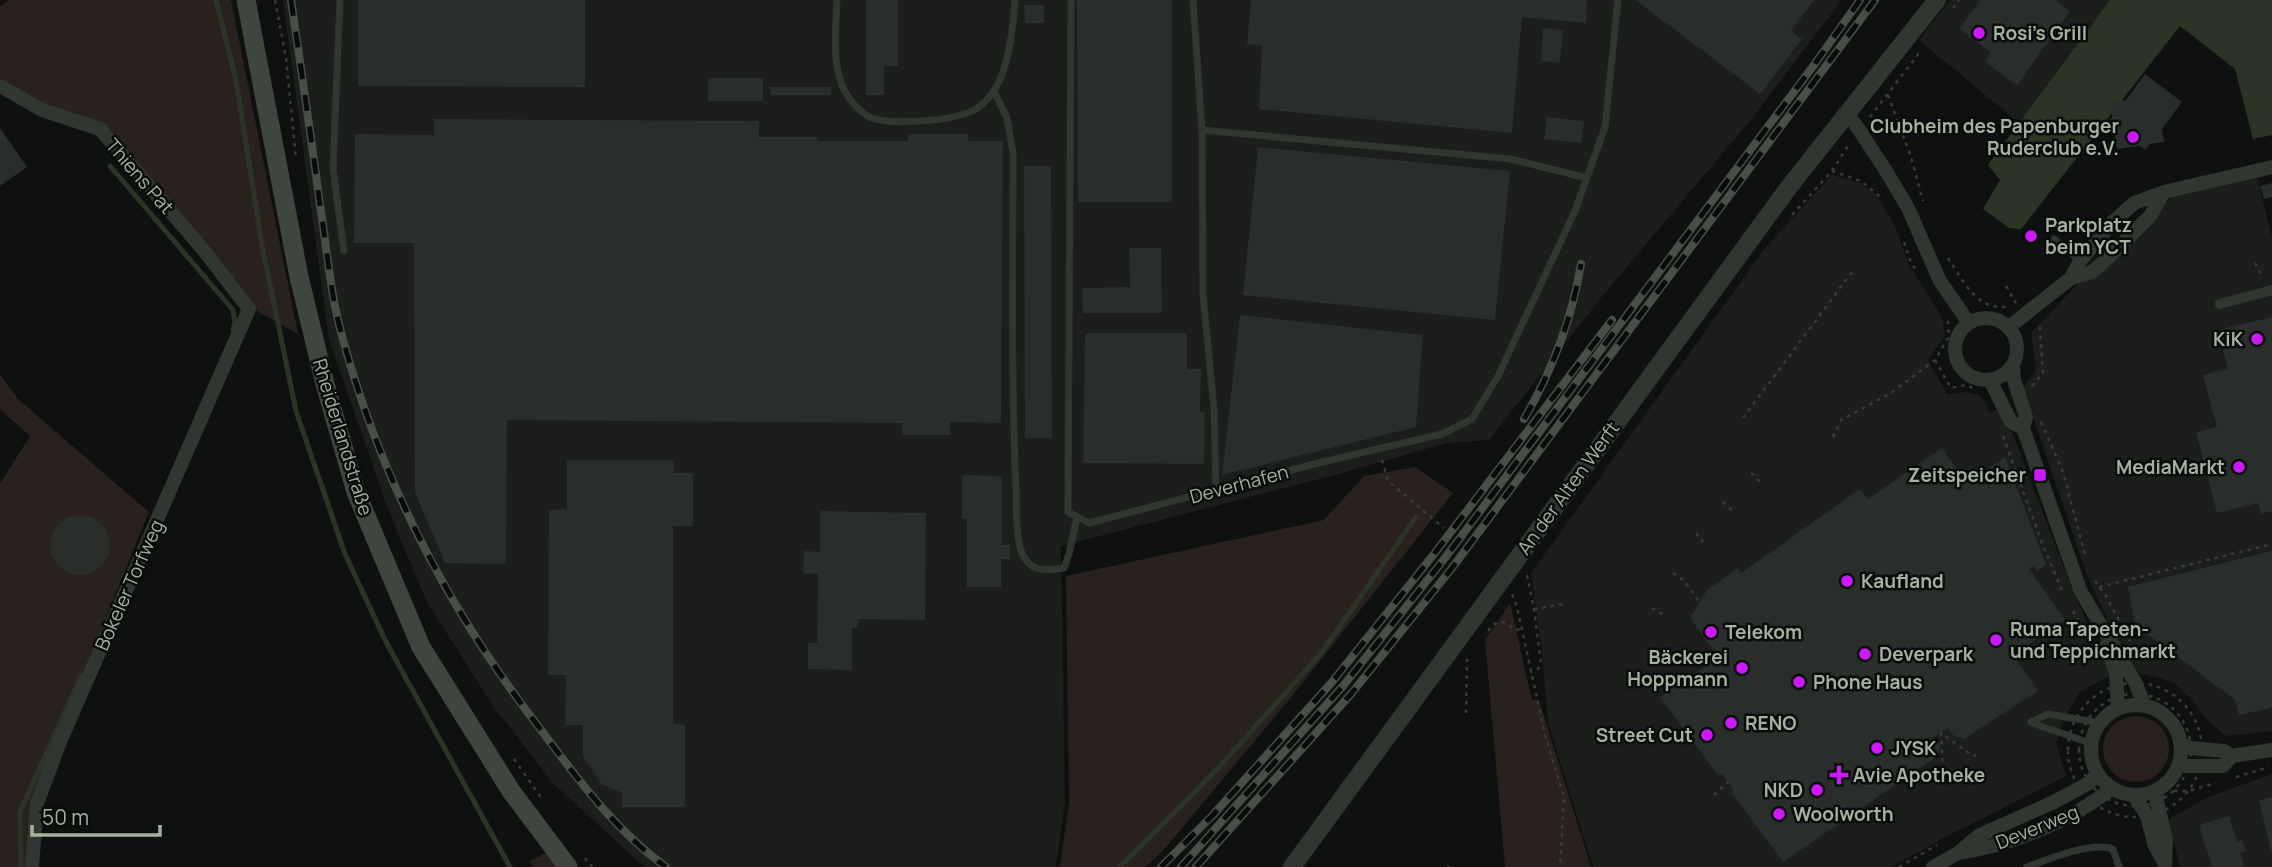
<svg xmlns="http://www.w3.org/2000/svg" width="2272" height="867" font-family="Manrope,sans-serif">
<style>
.built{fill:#1b1e1b}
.green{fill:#29211e}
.water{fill:#2c3525}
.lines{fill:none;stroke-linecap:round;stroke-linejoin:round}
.stream{stroke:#2c3525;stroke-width:5}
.building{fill:#2a2e2a}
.path{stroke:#373d36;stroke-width:2.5;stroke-dasharray:3.5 5;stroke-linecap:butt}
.service{stroke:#303630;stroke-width:7}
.pedestrian{stroke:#303630;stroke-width:10}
.minor{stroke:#303630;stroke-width:14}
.tertiary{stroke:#303630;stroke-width:18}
.secondary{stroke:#3f463e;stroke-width:19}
.rail-casing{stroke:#484f47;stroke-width:8}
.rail{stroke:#0a0c0b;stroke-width:5;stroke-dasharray:16;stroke-linecap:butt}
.poi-dot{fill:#ce19ff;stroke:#0a0c0b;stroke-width:2.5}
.labels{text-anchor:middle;stroke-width:5;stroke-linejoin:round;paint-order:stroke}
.poi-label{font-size:19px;font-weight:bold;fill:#a3b39f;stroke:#0a0c0b;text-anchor:start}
.street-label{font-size:19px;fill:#a3b39f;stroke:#0a0c0b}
</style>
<rect width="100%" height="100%" fill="#0f1110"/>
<path class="built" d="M283,0H1842L1749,122L1604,294L1489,440L1447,443L1335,475L1061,546L1065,803L1056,867H644L553,783L493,706L427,602L388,509L329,340Z
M1950,0H2110L2019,123L1919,40Z
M1832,175L1861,183L1877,196L1895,226L1909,265L1942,317L1945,336L1928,360L1947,394L1966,392L1979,395L1986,403L1989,412L2003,408L2074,594L2112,675L2081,691L2066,714L2056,743L2066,776L1949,835L1891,867H1593L1548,723L1542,652L1531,573L1766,247Z
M2257,176L2272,238V731L2226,736L2208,721L2194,702L2173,682L2133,671L2089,581L2023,388L2036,370L2031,333L2142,216L2175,197Z
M2272,774V867H2180L2169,819L2208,797Z"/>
<path class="green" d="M9,0H231L298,334L257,311L101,123L45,106L0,81V6Z
M0,375L19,400L149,512L31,801L27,867H0V484L30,436L0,409Z
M1415,467L1453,493L1288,701L1162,852L1145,867H1060L1069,803L1066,576L1324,520L1364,476Z
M1510,603L1532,700H1539L1591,867H1505L1485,640Z
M2103 749a33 33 0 1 1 66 0a33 33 0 1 1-66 0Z
M547,853L558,867H533L529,861Z"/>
<path class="water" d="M2110,0H2272V135L2253,139L2235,69L2180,26L2021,229L2009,228L1983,209L2000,180L1988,165Z"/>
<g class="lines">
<path class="stream" d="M216,0L236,80L262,245L296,411L345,554L386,642L510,867
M110,166L233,310L235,321L233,330
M21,867L20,812L81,676
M1120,867L1222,764L1322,652L1416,517"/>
</g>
<path class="building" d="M358,0H585V87L358,86Z
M866,0H898V66H884V95H866Z
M1077,0H1172V202H1078Z
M1251,0H1587L1586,23L1522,17L1512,133L1259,109L1262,46L1247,44Z
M1635,0H1814L1791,31L1802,39L1760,94Z
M1980,0H2055L2070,11L2017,85L1985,62L1991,52L1959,29Z
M1024,5H1044V23H1025Z
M1543,28L1563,30L1560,63L1541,61Z
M2145,74L2182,102L2162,129L2164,142L2150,144L2145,150L2140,146L2117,149L2113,126L2108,123L2112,118L2111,102L2126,100Z
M708,78H763V101H708Z
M770,87H831V95H771Z
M1547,117L1584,121L1581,143L1544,139Z
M434,119L759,121V137H818V141H908V134H969L968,141H1003L1001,423L950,422V435H902V423L507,420L506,564L445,563L415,492L414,243H354L355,134L434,135Z
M0,128L27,167L0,186Z
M1258,147L1510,171L1495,320L1243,295Z
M1024,166H1051L1052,438H1025Z
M2272,183V197L2264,199L2260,186Z
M1129,248H1161L1162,313H1083L1082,288L1130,287Z
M1240,315L1423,335L1416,427L1222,475Z
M2272,317V511L2261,514L2258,503L2217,513L2196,432L2217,427L2203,375L2228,369L2218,330Z
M1085,333H1187V369H1201L1200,412H1205L1204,464L1083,463Z
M1942,448L1967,483L2005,457L2046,564L2037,571L2033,566L2029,569L2065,620L2013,655L2038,691L1964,739L1954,736L1948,728L1934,737L1940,746L1939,755L1783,862L1732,793L1733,789L1723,775L1717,774L1660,697L1717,658L1716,654L1690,618L1707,590L1738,568L1741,573L1860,489L1868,499Z
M567,460H674V473H693V526H673V724L685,725V807H622V793L601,784L583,756V725H565L566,675H548L549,510L567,509Z
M962,475L1002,476V545H1010V559H1001V587H967V519H962Z
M820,511L926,513L925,620L858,619V628H852V670L808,669V643H817L818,574L803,573L804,551L820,552Z
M50 545a30 30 0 1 1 60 0a30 30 0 1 1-60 0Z
M2272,551V708L2239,715L2235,700L2135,625L2128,587Z
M2272,797V852H2271L2259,800Z
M2229,816L2237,842L2242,840L2246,851L2240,853L2244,867H2212L2199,825Z"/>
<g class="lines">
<path class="path" d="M275,0L286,58L296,158
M1953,8L1959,0
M1888,95L1911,157L1923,201
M1870,117L1919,53
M1832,171L1861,181L1883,199
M1792,215L1832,171L1849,144
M1904,242L1911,263L1917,271
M1948,258C1963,280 1977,313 2009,306
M2255,263L2263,278
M2006,286L2016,303
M1935,360L1951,388L1965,385L1976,389
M2032,386L2043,373L2040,328L2037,324
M1743,418L1855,268
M2041,422L2063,472L2085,555
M2003,436L2042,543L2063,593
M1833,437L1841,420L1891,393L1935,360L1949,336L1948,321
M1382,460L1388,481L1444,528
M1751,473L1763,485
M1723,502L1734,512
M1696,533L1703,542
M1673,573L1684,581L1700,602
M1527,575L1534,609L1541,663L1538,669L1530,672
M2095,581L2106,596L2130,641
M2099,587L2272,544
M1512,594L1517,607L1545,735L1564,797L1560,867
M1652,608L1666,616
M1534,609L1564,604
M2073,611L2090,642
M1488,631C1498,618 1503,620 1515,630L1522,629
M2068 750a67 67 0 1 1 134 0a67 67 0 1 1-134 0Z
M2079 750a56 56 0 1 1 112 0a56 56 0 1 1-112 0Z
M1466,713L1467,659
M514,759L542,799
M2236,777L2269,767
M1945,778L1943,772L1941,733L1973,756L1979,754
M2174,791H2188L2216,783
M1714,795L1728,782
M585,858L592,867
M1448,866L1449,867
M1899,867L1937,845"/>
<path class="service" d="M340,0L333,168L344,251
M837,0C836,32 829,76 853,103C856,107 864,114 869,117C890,126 953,121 974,110C980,107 988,99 993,92C1009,70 1013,27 1015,0
M1071,0L1068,512L1089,523L1318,463L1442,434L1472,419L1498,376L1575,211L1605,127L1618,0
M1193,0L1202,130L1203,295L1214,409L1216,490
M994,91L1007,118L1013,152C1013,265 1011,378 1016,490C1017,508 1015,544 1025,559C1034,573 1051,570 1064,568L1069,554L1077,517
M1202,130L1510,159L1587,178
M2054,239L2081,262
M2031,722L2048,714L2100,723
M2031,722C2051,731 2071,735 2091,744
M2027,867C2048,859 2093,841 2113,849L2119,867"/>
<path class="pedestrian" d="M2220,304L2272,290"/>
<path class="minor" d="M0,86L42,110L100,129L206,253L249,309L60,742L37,803L32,867
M1848,113L1886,171L1908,208L1940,281L1969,323
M2071,278L2092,272L2111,255L2150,216L2164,192
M1955 349a31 31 0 1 1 62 0a31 31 0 1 1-62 0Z
M2009,327L2071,278L2080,261L2113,222L2134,203L2164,192L2272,167
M2013,366L2014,380L2026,417L2023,428L2081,592L2135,682L2145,706
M1990,380L2011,422L2023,428
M2106,645L2116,673L2118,708
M2091 750a45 45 0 1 1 90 0a45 45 0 1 1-90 0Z
M2180,743L2191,748L2224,751L2232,756L2272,750
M2178,766H2223L2232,756
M2157,790V802L2166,838L2165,867
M2134,795L2147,816L2155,846L2164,862
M1959,853C2013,844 2068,823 2111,789
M1933,867L1958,853L1978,836L2054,802L2089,783L2097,774"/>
<path class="tertiary" d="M1292,867L1789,187L1937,0"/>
<path class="secondary" d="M246,0L299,277L325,384L356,492L421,647L511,791L568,867"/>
<defs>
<path id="rail" d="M291,0C301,68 311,136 320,205C327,248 330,293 342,336C380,476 447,607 535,722C575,775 612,828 666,867
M1524,419C1552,371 1572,319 1581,264
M1161,867L1213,815L1332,682L1434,554L1612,320
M1181,867L1343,686L1445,558L1814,65L1860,0
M1196,867L1351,694L1452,568L1875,0"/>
</defs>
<use href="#rail" class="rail-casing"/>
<use href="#rail" class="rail"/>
</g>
<g class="poi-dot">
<circle cx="1979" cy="33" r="7"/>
<circle cx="2133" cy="137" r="7"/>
<circle cx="2031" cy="236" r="7"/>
<circle cx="2257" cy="339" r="7"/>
<circle cx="2239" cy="467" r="7"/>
<rect x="2033" y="468" width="14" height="14" rx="3.5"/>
<circle cx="1847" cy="581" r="7"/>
<circle cx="1711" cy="632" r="7"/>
<circle cx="1996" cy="640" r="7"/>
<circle cx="1865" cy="654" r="7"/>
<circle cx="1742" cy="668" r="7"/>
<circle cx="1799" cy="682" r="7"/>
<circle cx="1731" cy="723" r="7"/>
<circle cx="1707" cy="735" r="7"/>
<circle cx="1877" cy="748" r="7"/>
<path d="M1835.5 764.5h7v7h7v7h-7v7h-7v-7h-7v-7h7z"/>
<circle cx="1817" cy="790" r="7"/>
<circle cx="1779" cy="814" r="7"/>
</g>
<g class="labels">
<g class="poi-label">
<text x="1993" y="40">Rosi's Grill</text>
<text x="2119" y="133" text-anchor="end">Clubheim des Papenburger<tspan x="2119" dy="22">Ruderclub e.V.</tspan></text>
<text x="2045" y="232">Parkplatz<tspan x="2045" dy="22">beim YCT</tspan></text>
<text x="2243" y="346" text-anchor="end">KiK</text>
<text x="2225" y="474" text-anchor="end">MediaMarkt</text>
<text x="2026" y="482" text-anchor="end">Zeitspeicher</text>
<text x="1861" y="588">Kaufland</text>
<text x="2010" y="636">Ruma Tapeten-<tspan x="2010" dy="22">und Teppichmarkt</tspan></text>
<text x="1725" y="639">Telekom</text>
<text x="1879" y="661">Deverpark</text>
<text x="1728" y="664" text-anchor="end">Bäckerei<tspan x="1728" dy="22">Hoppmann</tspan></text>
<text x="1813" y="689">Phone Haus</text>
<text x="1745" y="730">RENO</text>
<text x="1693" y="742" text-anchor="end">Street Cut</text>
<text x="1891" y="755">JYSK</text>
<text x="1853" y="782">Avie Apotheke</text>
<text x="1803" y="797" text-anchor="end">NKD</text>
<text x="1793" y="821">Woolworth</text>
</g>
<g class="street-label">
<text transform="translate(140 176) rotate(49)" y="7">Thiens Pat</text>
<text transform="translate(343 437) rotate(73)" y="7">Rheiderlandstraße</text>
<text transform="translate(1239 484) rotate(-15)" y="7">Deverhafen</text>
<text transform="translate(1568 488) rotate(-54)" y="7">An der Alten Werft</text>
<text transform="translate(129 585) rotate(-66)" y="7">Bokeler Torfweg</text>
<text transform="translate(2037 827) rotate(-22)" y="7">Deverweg</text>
</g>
</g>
<path d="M32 825v10h128v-10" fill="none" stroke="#a3b39f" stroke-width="3.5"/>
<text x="42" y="825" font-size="21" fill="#a3b39f" stroke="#0a0c0b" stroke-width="5" paint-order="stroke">50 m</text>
</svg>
